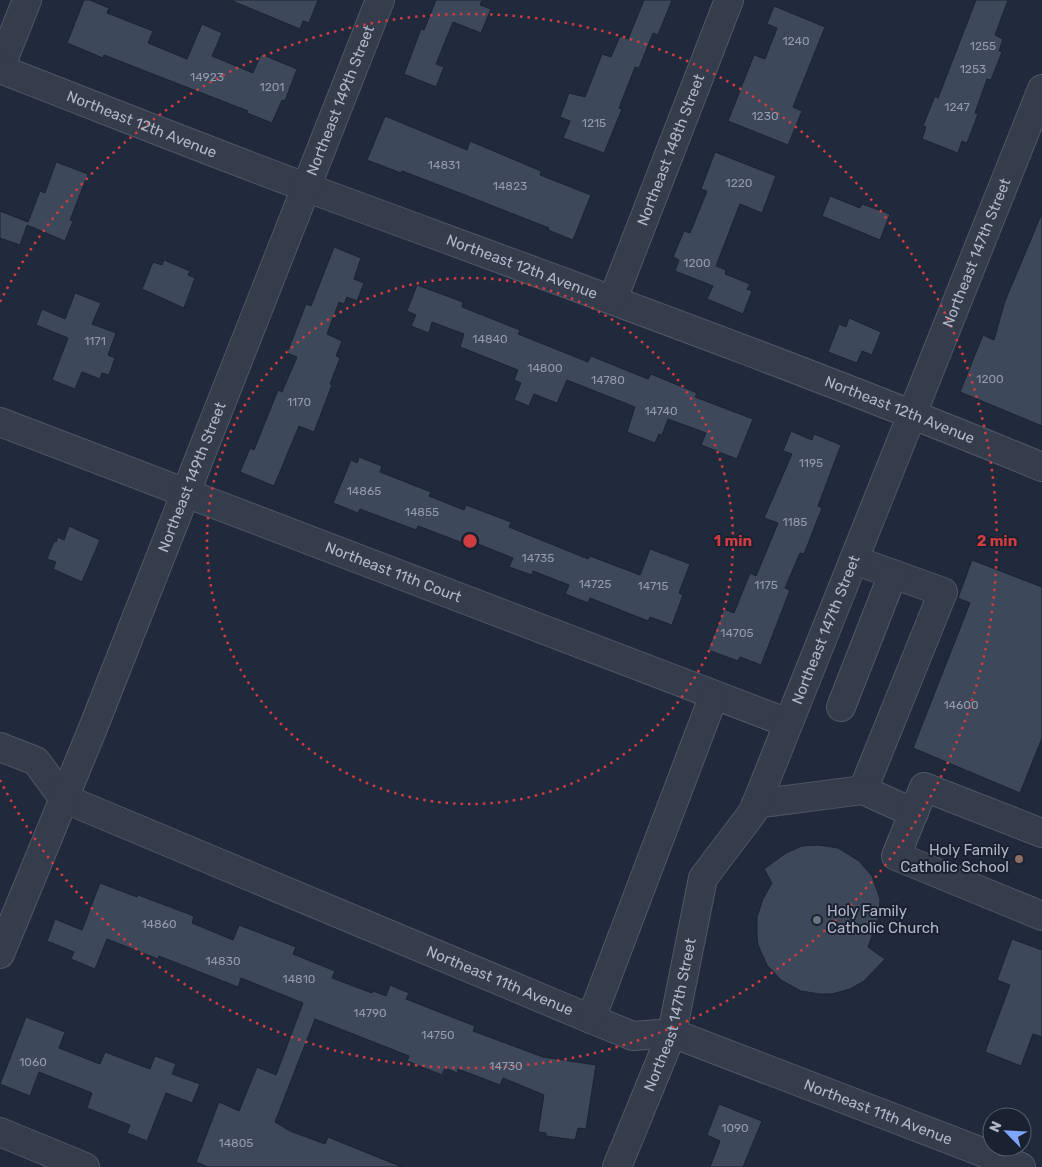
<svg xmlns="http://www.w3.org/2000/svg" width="1042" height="1167" font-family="Rubik,sans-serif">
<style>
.building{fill:#3d485b;stroke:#1c2332}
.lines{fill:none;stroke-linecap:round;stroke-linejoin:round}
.minor-casing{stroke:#505766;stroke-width:30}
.minor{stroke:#353c4c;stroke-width:28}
.ring{fill:none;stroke:#d03d40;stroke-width:2.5;stroke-dasharray:2.5 5}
.education-dot{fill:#8d6e63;stroke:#1a2130;stroke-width:2}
.worship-dot{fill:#6b7280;stroke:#1a2130;stroke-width:2}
.labels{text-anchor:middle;stroke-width:4;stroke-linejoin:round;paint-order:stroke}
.number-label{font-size:12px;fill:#939bad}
.street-label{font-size:15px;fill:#b0b7c8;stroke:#1a2130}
.poi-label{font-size:15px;fill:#b0b7c8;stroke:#1a2130;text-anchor:end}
.centre{fill:#d03d40;stroke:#1a2130;stroke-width:2.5}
.ring-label{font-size:15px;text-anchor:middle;font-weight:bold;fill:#d03d40;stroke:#1a2130;stroke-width:4;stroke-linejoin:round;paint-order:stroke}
</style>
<rect width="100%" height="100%" fill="#212a3c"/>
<path class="building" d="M84,0H90L109,8L107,13L153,31L148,43L187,59L202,24L222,33L212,56L253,73L261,54L297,69L285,101L282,100L272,123L247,113L248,111L104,55L103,58L67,43Z
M230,0H318L309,23L303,21L300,29Z
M436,0H482L480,5L491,9L481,33L453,22L436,64L444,67L436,87L404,74L421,29L424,30Z
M644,0H672L658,35L653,33L639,68L635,67L619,108L622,109L604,153L563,138L570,121L560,117L569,93L585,97L602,54L611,57L620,36L628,39Z
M976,0H1008L995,35L1003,39L999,51L1002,52L991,80L987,79L975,113L978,114L967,143L962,141L958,153L922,139L926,127L923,126L935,96L938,98Z
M774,6L825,27L793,107L802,111L788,145L728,121L754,55L765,59L777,28L767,24Z
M385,116L467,150L470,141L541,171L540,175L591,195L573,240L548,230L549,228L465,195L402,171L401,173L367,160Z
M715,152L776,176L762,213L740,204L716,266L726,270L725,274L750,284L747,289L752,291L743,314L707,299L713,286L675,271L679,260L673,257L684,231L690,233L707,191L701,189Z
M56,162L88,174L70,220L73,221L65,241L27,225L20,245L0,238V211L28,222L40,191L45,193Z
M830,196L860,208L862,204L890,214L880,240L822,216Z
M1042,213V426L960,392L983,335L994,340L1005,301Z
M334,247L361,258L354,279L364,283L357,301L347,297L344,304L339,302L327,334L342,341L336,356L340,358L330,384L332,385L314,432L299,426L274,486L240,472L250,448L254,450L278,390L282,392L297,357L287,353L306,304L311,306Z
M164,260L190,271L188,275L195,278L184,308L142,289L153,262L162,265Z
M417,285L463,302L462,307L520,330L518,334L588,362L591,356L648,379L651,374L697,393L695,397L753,419L737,459L701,445L706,433L668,419L662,435L659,434L655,443L627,432L635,407L567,380L557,403L534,394L529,406L514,400L521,383L514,380L518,370L460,347L464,334L432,322L429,333L411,326L416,315L407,311Z
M75,293L101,303L92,324L116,333L108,355L115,358L109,375L102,373L100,379L82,372L75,389L52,380L68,338L36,325L42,309L65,319Z
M849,318L881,332L872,355L862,351L857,363L828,352L839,324L846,327Z
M791,431L812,440L814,434L841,445L818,506L822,508L804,554L800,553L785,588L790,590L761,665L740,657L738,661L708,650L724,609L734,613L750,573L756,576L778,523L764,518L792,454L783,451Z
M359,457L382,466L380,472L431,492L429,496L464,510L466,505L511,522L509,527L588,559L590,556L640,575L650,549L690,564L679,593L683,595L672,625L650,617L648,621L590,598L588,603L565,594L569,585L533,571L532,575L509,567L513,558L478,544L476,548L418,526L416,530L360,509L358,513L333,503L351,460L357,463Z
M69,526L100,540L82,582L53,569L56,562L47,559L54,541L56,542L58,537L64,540Z
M972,560L1042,587V738L1020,793L913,748L970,603L958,598Z
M818,845L838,848L859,861L872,876L880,899L879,917L868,947L885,959L864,981L850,989L832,994H820L801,991L781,980L767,965L758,945L757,936V917L763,899L772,883L764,869L786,853L802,846Z
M100,883L137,897L138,895L194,916L192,923L233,940L239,925L296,947L293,954L335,971L332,978L372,993L373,991L386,996L390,985L409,993L406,999L475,1026L473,1031L543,1057L596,1065L586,1129L578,1128L575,1140L546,1136V1133L538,1132L544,1095L503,1078L500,1085L458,1069L457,1073L445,1068L442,1075L407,1061L409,1056L315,1019L275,1122L290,1131L325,1144L328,1137L402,1167H208L196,1162L219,1102L239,1111L257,1067L276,1075L303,1003L241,978L238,987L159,956L158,959L107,939L95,969L71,959L74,952L47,941L55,919L82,930Z
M1012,939L1042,950V1037L1033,1034L1021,1066L985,1052L1010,985L997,980Z
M26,1017L65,1032L59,1048L100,1064L105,1052L150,1069L155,1056L176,1064L172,1074L200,1084L192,1103L166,1093L147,1141L127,1133L130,1125L87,1108L92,1093L39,1072L30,1096L0,1084Z
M719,1104L762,1121L743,1167H710L720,1141L707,1135Z"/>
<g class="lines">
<defs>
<g id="minor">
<path d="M0,68L27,0"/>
<path id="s1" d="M0,69C103,109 205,150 308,188C554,279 800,367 1042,467"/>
<path id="s2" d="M613,299L729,0"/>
<path id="s3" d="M0,422L788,723"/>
<path d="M854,560L943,592L863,790"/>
<path d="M841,707L893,574"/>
<path id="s4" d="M0,747L36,761L63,798L591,1019L633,1036L672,1033L1021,1167"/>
<path d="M756,804L863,790L914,813"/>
<path d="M1042,833L924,787L896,856L1042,916"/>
<path id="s5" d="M0,954L93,728L380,0"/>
<path d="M591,1019L714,695"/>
<path d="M0,1132L85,1167"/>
<path id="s6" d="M617,1167L672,1033L703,878L753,812L1042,89"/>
</g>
</defs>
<use href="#minor" class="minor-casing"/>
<use href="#minor" class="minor"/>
</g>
<g class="ring">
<circle cx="470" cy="541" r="263"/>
<path d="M0 302A527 527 0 1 1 0 780"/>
</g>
<circle class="education-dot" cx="1019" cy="859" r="5"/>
<circle class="worship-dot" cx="817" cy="920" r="5"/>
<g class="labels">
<g class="number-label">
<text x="796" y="45">1240</text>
<text x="983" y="50">1255</text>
<text x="973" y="73">1253</text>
<text x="207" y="81">14923</text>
<text x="272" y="91">1201</text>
<text x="957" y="111">1247</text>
<text x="765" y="120">1230</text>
<text x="594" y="127">1215</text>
<text x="444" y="169">14831</text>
<text x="739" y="187">1220</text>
<text x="510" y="190">14823</text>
<text x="697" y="267">1200</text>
<text x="490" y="343">14840</text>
<text x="95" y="345">1171</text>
<text x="545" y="372">14800</text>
<text x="990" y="383">1200</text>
<text x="608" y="384">14780</text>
<text x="299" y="406">1170</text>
<text x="661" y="415">14740</text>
<text x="811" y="467">1195</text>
<text x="364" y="495">14865</text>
<text x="422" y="516">14855</text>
<text x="795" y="526">1185</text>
<text x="538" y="562">14735</text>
<text x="595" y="588">14725</text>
<text x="766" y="589">1175</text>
<text x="653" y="590">14715</text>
<text x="737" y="637">14705</text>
<text x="961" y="709">14600</text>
<text x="159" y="928">14860</text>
<text x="223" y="965">14830</text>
<text x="299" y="983">14810</text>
<text x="370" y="1017">14790</text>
<text x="438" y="1039">14750</text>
<text x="33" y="1066">1060</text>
<text x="506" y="1070">14730</text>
<text x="735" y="1132">1090</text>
<text x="236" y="1147">14805</text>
</g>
<g class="street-label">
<text dy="5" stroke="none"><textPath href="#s5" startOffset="919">Northeast 149th Street</textPath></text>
<text dy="5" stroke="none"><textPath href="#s1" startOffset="152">Northeast 12th Avenue</textPath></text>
<text dy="5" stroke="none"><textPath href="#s2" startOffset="160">Northeast 148th Street</textPath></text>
<text dy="5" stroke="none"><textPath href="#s6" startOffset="988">Northeast 147th Street</textPath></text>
<text dy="5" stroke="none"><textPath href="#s1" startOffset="558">Northeast 12th Avenue</textPath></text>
<text dy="5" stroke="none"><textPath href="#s1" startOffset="962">Northeast 12th Avenue</textPath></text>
<text dy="5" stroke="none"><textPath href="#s5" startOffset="514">Northeast 149th Street</textPath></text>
<text dy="5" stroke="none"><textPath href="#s3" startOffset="421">Northeast 11th Court</textPath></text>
<text dy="5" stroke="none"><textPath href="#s6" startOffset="582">Northeast 147th Street</textPath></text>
<text dy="5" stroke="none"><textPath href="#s4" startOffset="558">Northeast 11th Avenue</textPath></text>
<text dy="5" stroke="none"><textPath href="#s6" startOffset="162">Northeast 147th Street</textPath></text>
<text dy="5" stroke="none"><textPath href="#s4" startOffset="962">Northeast 11th Avenue</textPath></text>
</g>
<g class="poi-label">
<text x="1009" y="855">Holy Family<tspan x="1009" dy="17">Catholic School</tspan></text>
<text x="827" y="916" text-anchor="start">Holy Family<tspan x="827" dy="17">Catholic Church</tspan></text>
</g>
</g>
<circle cx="470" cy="541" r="8" class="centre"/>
<g class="ring-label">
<text x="733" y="546">1 min</text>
<text x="997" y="546">2 min</text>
</g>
<g transform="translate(1007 1132) rotate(294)"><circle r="24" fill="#1a2130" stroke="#565d6d"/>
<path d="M0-4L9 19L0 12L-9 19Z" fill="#81a5fc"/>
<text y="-8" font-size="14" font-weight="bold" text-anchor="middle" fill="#b0b7c8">N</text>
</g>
</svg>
